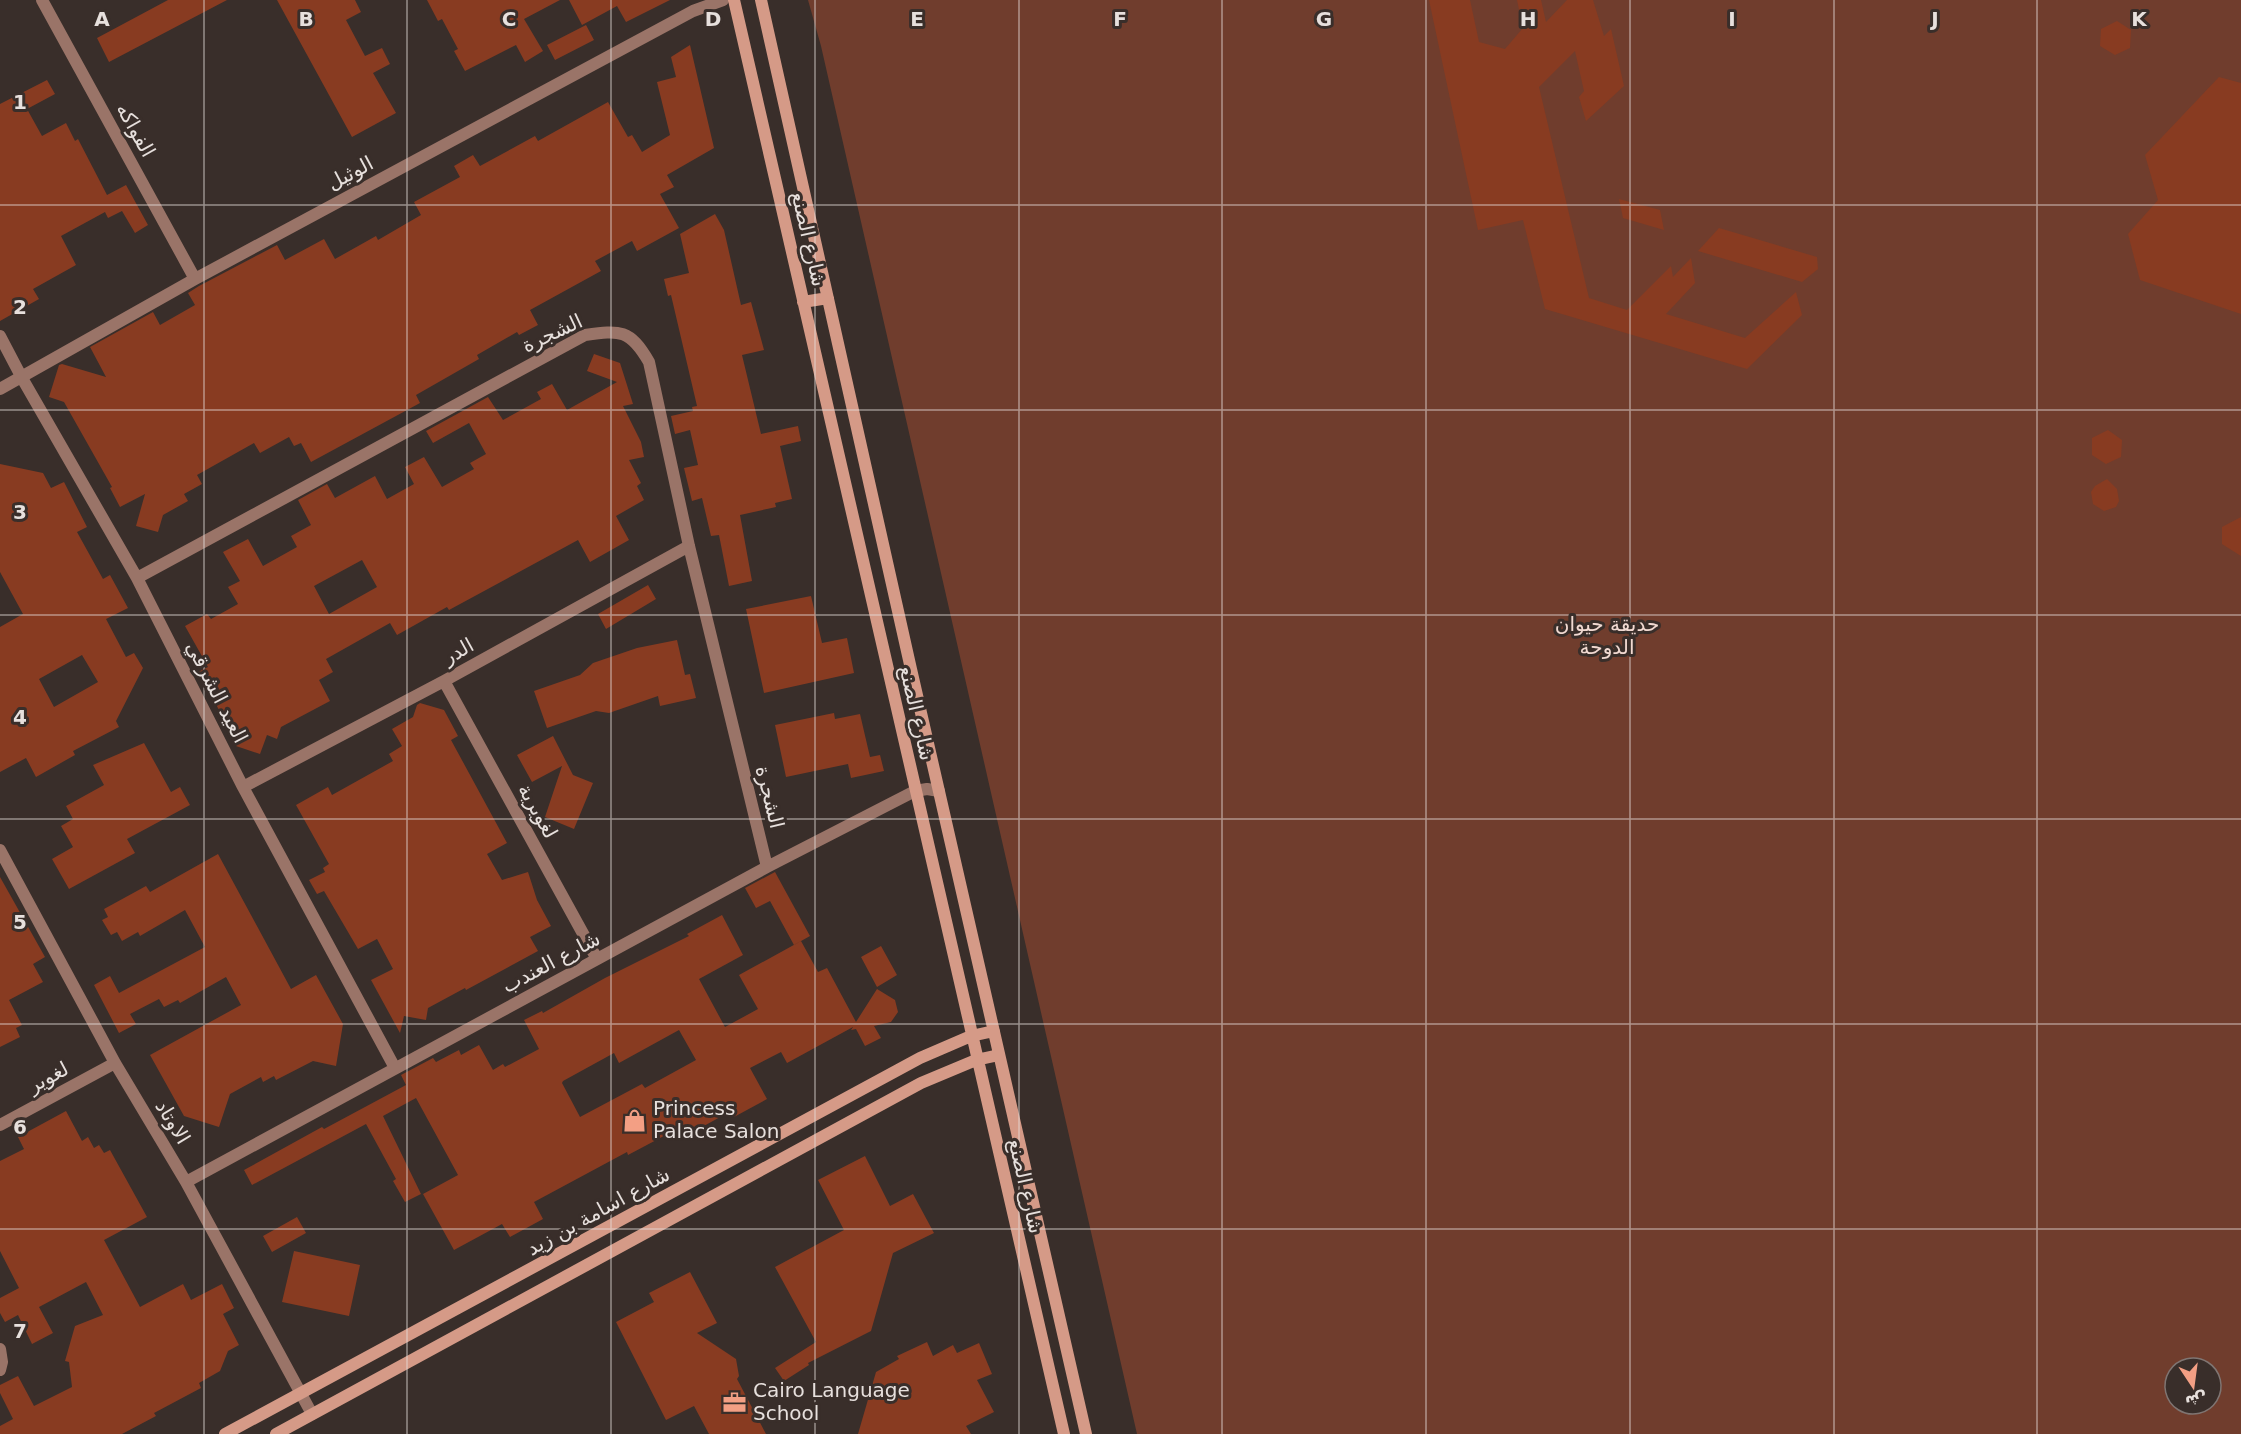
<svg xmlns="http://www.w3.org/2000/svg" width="2241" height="1434" font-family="'DejaVu Sans','Noto Naskh Arabic',sans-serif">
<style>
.green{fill:#703d2d;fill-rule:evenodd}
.building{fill:#883b21;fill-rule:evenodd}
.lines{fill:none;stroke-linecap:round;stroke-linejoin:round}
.street{stroke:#9a7468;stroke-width:12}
.secondary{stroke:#d59a87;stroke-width:12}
.grid{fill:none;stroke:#e7e0dd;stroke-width:1.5;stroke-opacity:0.55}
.labels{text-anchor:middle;stroke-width:6;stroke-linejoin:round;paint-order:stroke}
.street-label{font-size:20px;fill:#e7e0dd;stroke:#392e2a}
.park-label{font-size:20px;fill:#f1d9d1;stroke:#392e2a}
.poi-label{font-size:20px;fill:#e7e0dd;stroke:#392e2a;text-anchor:start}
.grid-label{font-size:20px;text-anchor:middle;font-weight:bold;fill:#e7e0dd;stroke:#392e2a;stroke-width:6;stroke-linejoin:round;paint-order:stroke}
</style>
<rect width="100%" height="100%" fill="#392e2a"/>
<path class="green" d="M808,0H2241V1434H1137L821,46ZM2175,1368H2211V1404H2175Z"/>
<path class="building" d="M168,0H227L109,62L97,38Z
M277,0H355L361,12L346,20L365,56L382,48L390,64L373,73L396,113L352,137Z
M427,0H560L524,19L543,51L525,62L516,45L465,71L454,51L458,49L442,19L438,21Z
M569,0H670L626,22L617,6L582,25Z
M1429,0H1470L1479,42L1505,49L1523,28L1517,0H1541L1546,22L1567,0H1593L1604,36L1611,29L1624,86L1586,121L1579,97L1584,91L1575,51L1539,87L1589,298L1627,310L1671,266L1673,277L1691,258L1695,283L1666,314L1745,338L1796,292L1802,315L1747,369L1545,309L1523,220L1478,230Z
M2117,21L2131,30L2130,48L2115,55L2100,46L2101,29Z
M586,25L594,40L555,60L547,45Z
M690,45L714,148L667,175L674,187L660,194L679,228L637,251L632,241L595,261L601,271L530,310L538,325L519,335L517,332L477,355L479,359L416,395L420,403L311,462L301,443L294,446L289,437L260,453L254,443L197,475L202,484L184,494L188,501L163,515L158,532L136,526L145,494L120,507L110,488L112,487L64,402L49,397L59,365L62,364L106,377L90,347L153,312L160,325L195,305L188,293L199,286L277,245L285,260L324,239L335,259L376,236L378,240L421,215L414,202L460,177L454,166L473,155L480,166L535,136L538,141L608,102L628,137L632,135L642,152L670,135L657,82L676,77L671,57Z
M2219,77L2241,83V314L2140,280L2128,234L2158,200L2145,155Z
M47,80L55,94L27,109L42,136L66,123L75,141L78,139L107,195L126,185L148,225L135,233L122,211L108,218L105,212L61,236L76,265L33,289L39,299L0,321V104Z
M1619,199L1660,210L1664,230L1623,218Z
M715,214L724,230L741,305L751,302L764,350L742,355L761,434L798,426L801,441L780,446L792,499L775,503L776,507L740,515L752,581L729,586L719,535L711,536L702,498L692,501L684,468L698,465L690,430L675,434L671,416L693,411L692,407L697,406L671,295L668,296L664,279L689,273L680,234Z
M1719,228L1817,257L1818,269L1802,282L1698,251Z
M594,354L620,363L633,404L623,406L641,442L644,457L629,460L641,483L637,486L644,500L616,516L629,540L590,562L578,540L449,610L447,607L397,635L390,623L326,659L333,672L319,680L330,701L281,727L277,739L267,735L260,754L233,745L237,732L220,723L223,717L198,672L208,667L185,626L207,614L211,619L238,604L228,587L240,581L223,552L248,539L263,566L297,547L291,536L311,525L298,500L327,484L335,498L375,476L387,499L414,484L405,467L424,457L442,487L474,469L470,463L486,454L469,423L433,443L426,431L488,397L503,420L541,399L537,392L552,384L567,410L617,382L587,371ZM362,560L377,587L329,614L314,586Z
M2108,430L2122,440L2121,457L2106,464L2092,455V438Z
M0,464L43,473L51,488L64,482L87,527L77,532L103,579L110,575L128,608L106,619L126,657L134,653L143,668L116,721L119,727L73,751L75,755L36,777L26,758L0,772V627L23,614L0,572ZM82,655L98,682L54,707L39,679Z
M2107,479L2117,489L2119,501L2116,507L2104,511L2093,504L2091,492L2095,486Z
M2241,517V556L2222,544V527Z
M648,585L656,599L606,629L598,614Z
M811,596L822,643L847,638L854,673L764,693L746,609Z
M677,640L685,675L690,674L696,698L660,706L658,696L609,713L596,711L547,728L534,691L580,675L593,663L637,648Z
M420,703L444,710L458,736L451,740L507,843L487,854L502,880L528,872L537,900L551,926L530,937L538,951L466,990L465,988L428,1008L426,1020L404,1016L400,1033L371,980L393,969L377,939L358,949L324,891L317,894L309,880L325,872L323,868L329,864L296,805L328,787L332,795L393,761L389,754L402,746L392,729L413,717L417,705Z
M834,713L835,719L860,714L870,757L880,755L884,771L851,778L848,764L786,777L775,725Z
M553,736L573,775L593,783L574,829L545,817L562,766L532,782L517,755Z
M144,743L171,792L180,787L190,805L127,839L135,853L69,889L52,859L73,847L61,826L73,819L66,806L104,785L93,765Z
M218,854L291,989L316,975L343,1024L336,1066L313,1061L276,1080L274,1076L263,1082L261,1077L230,1094L219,1127L184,1116L150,1055L241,1005L226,977L180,1003L178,1000L164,1007L159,999L130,1014L136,1024L119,1033L94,985L110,976L119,993L205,947L185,910L140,936L138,932L122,941L117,932L111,935L102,920L108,917L104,909L146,886L150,892Z
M775,872L810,936L794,945L770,901L756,908L745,888Z
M0,877L45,957L33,964L43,982L9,1000L22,1025L16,1028L20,1037L0,1047Z
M722,915L743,955L699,979L725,1027L758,1009L739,975L801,941L818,972L827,968L856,1022L877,989L895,1000L898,1012L891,1022L874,1026L881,1038L865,1046L856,1029L851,1030L853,1027L787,1063L781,1052L750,1068L767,1099L734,1117L731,1111L684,1137L679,1128L628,1155L627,1152L534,1202L543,1219L510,1237L502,1224L454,1250L423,1194L458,1175L416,1098L383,1116L421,1194L405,1202L393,1181L396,1179L366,1124L252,1185L244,1170L322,1127L324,1129L406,1085L401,1075L433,1058L436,1062L459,1050L461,1055L479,1045L493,1070L503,1064L505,1067L539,1049L524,1020L542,1011L543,1013L605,978L689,936L687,934ZM679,1030L696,1060L645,1088L642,1084L580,1117L562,1083L563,1081L614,1053L619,1063Z
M881,946L897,975L877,987L861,957Z
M66,1111L82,1141L88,1137L94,1148L99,1145L104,1153L110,1150L147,1217L104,1240L140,1307L183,1284L191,1300L222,1284L234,1308L223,1314L239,1345L228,1351L220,1371L199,1383L201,1388L154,1413L156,1416L122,1434H0V1426L13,1419L0,1393V1385L18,1376L34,1406L72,1387L69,1362L65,1361L75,1326L103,1315L86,1282L39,1307L53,1333L32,1344L18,1315L5,1322L0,1313V1298L19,1288L0,1251V1161L24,1149L18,1137Z
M865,1156L890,1206L913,1194L934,1233L893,1253L871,1331L808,1363L809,1365L784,1381L775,1368L816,1342L775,1267L844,1230L818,1180Z
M297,1217L306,1233L272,1252L263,1236Z
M294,1251L360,1265L349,1316L282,1302Z
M690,1272L717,1323L697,1333L736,1359L739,1376L737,1379L766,1434H709L694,1406L666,1420L616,1322L654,1302L649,1293Z
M927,1342L933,1356L953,1345L957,1353L979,1343L992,1374L977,1380L994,1412L966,1426L971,1434H858L876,1372L899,1359L897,1356Z"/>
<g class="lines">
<path class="street" d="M42,0L195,279
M0,336L22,378L137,578L243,787L395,1068
M0,389L195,279L693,11L723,0
M137,578L585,335C620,330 630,329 649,362L689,546L767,867
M444,681L597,959
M243,787L444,681L689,546
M0,850L115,1063L186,1182L312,1414
M0,1125L115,1063
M186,1182L767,867L915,791L927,789L939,791
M0,1349L2,1362L0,1370"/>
<path class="secondary" d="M734,0L1064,1434
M761,0L911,669L1086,1434
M803,302L828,298
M225,1434L920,1058L971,1036L994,1031
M276,1434L921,1083L976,1060L999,1055"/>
</g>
<path class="grid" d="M204,0V1434M407,0V1434M611,0V1434M815,0V1434M1019,0V1434M1222,0V1434M1426,0V1434M1630,0V1434M1834,0V1434M2037,0V1434M0,205H2241M0,410H2241M0,615H2241M0,819H2241M0,1024H2241M0,1229H2241"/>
<defs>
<symbol id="shop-bare" viewBox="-9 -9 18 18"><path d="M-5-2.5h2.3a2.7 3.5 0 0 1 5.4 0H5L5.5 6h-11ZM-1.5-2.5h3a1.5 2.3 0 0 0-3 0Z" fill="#f39f84" stroke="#392e2a" stroke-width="2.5" paint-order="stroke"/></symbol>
<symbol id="office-bare" viewBox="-9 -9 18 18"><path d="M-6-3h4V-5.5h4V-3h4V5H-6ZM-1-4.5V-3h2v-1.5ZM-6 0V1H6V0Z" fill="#f39f84" stroke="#392e2a" stroke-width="2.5" paint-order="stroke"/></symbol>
</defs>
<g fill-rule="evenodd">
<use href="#shop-bare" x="618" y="1104" width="33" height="33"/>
<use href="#office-bare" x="718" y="1386" width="33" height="33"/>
</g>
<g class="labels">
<g class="street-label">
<text transform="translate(136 130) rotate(61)" y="7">الفواكه</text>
<text transform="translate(350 173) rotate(-28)" y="7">الوثيل</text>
<text transform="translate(809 239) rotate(77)" y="7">شارع الصنع</text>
<text transform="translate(552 333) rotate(-25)" y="7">الشجرة</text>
<text transform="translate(458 651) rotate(-29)" y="7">الدر</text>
<text transform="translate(217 692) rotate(63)" y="7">العيد الشرقي</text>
<text transform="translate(917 713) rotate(77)" y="7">شارع الصنع</text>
<text transform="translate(770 797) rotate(76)" y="7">الشجرة</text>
<text transform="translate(538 811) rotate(61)" y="7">لغويرية</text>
<text transform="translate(551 962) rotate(-28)" y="7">شارع العندب</text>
<text transform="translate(48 1077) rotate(-28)" y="7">لغوير</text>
<text transform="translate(173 1122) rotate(59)" y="7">الاوتاد</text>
<text transform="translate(1026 1186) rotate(77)" y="7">شارع الصنع</text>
<text transform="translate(598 1211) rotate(-29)" y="7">شارع اسامة بن زيد</text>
</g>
<g class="park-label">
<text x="1607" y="631">حديقة حيوان<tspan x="1607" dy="23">الدوحة</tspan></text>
</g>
<g class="poi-label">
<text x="653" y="1115">Princess<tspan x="653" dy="23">Palace Salon</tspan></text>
<text x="753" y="1397">Cairo Language<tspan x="753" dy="23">School</tspan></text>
</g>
</g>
<g class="grid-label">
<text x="102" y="26">A</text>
<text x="306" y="26">B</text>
<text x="509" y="26">C</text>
<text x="713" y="26">D</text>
<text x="917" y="26">E</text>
<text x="1120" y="26">F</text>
<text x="1324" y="26">G</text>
<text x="1528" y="26">H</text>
<text x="1732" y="26">I</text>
<text x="1935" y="26">J</text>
<text x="2139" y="26">K</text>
<text x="20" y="109">1</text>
<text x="20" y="314">2</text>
<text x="20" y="519">3</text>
<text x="20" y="724">4</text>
<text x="20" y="929">5</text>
<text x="20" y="1134">6</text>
<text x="20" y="1338">7</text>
</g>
<g transform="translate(2193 1386) rotate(167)"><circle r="28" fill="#392e2a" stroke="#7f7572" stroke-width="1.5"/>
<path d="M0-4.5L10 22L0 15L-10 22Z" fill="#f39f84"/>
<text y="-9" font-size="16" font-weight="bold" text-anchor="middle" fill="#e7e0dd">ش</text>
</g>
</svg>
